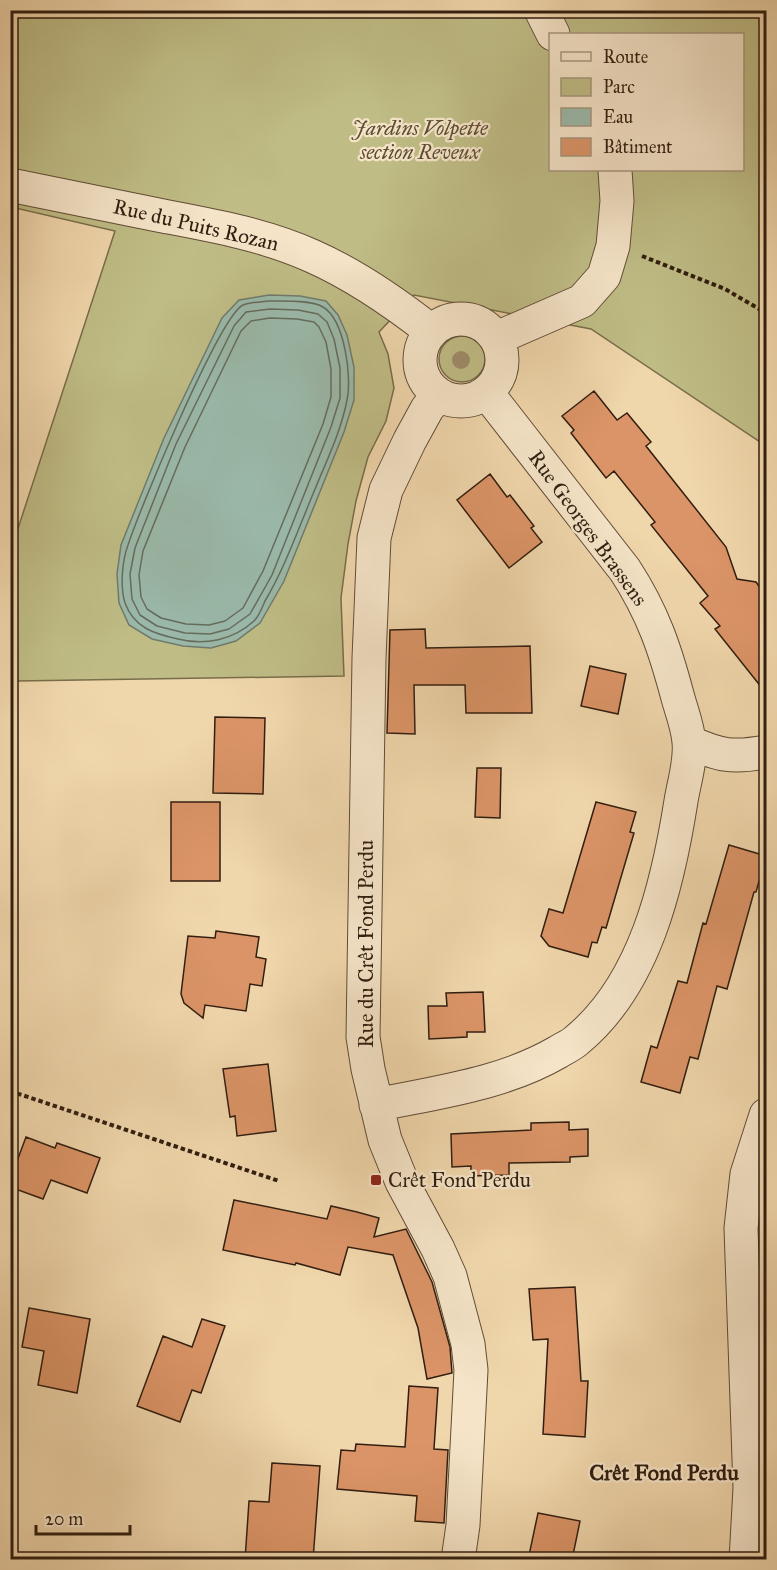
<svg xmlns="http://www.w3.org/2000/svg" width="777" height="1570" font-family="'IM FELL Great Primer',serif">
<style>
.green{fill:#bfbc85;stroke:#786d4a;stroke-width:1.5;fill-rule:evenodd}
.water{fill:#9ab9aa;stroke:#707b6c;stroke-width:1.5}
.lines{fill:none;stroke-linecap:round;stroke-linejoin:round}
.shore{stroke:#666c5d;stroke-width:1.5}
.building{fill:#db9467;stroke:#311e10;stroke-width:1.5}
.minor-casing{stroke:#614c37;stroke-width:35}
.path{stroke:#311e10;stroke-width:4;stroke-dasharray:4.5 3;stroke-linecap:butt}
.minor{stroke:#f5e4c8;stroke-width:33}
.tree{fill:#9f8b69}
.poi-dot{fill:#8f2418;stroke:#f5e4c8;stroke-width:2}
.labels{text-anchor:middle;stroke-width:4.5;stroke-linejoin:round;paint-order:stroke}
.park-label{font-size:21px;font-style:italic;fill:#5c4d33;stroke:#f5e4c8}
.street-label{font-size:21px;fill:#311e10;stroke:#f5e4c8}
.poi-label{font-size:21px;fill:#311e10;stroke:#f5e4c8;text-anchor:start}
.neighbourhood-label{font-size:22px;font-weight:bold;fill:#311e10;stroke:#f5e4c8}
</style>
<rect width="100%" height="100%" fill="#f0d6ab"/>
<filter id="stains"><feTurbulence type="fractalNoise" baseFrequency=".00333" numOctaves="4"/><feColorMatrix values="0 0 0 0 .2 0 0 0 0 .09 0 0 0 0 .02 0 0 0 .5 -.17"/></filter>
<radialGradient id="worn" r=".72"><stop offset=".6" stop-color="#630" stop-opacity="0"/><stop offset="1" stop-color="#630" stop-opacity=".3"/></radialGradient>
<path class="green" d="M11,11H766V446L591,329L414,295L379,332L388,354L394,388L386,421L368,457L356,501L348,544L341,598L344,676L17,681L11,734V550L115,231L11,207ZM550,34H742V170H550Z
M439 359a23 23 0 1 1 46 0a23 23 0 1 1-46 0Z"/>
<path class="water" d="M269,295L300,296L326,301L338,315L347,335L354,367V400L344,432L284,581L260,623L236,641L211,648L183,646L152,639L129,625L119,603L117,574L121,545L164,438L222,318L239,300Z"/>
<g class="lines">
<path class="shore" d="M269,301C283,301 312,300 323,307C345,320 352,378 347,400C341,432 325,464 313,494C298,530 285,567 265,601C262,608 259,616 254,621C233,640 205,646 178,639C155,634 134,628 125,603C120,587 122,561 128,545C139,511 219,317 243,305C250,302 262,302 269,301Z
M270,309L298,310L318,314L327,322L334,339L340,368V398L331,427L272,575L250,614L229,629L210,634L185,633L157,626L140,615L132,599L130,574L135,548L176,444L234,326L246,312Z
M270,318L297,319L314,322L319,327L326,342L331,369V397L323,424L263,571L243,608L225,621L209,625L186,624L161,618L147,609L141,597L139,575L143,551L185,447L241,331L251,321Z"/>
</g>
<path class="building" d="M594,391L617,420L627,413L651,442L646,446L726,547L737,579L756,582L766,596V693L715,629L720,626L700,603L708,596L651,525L655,522L614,471L606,478L571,433L574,430L562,416Z
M490,474L507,497L510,495L534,526L531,528L542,542L509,568L457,500Z
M425,629L426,648L530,646L532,713H466L465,685H414L415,734L387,733L390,630Z
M590,666L626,674L618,714L581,706Z
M215,717L265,718L263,794L213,793Z
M477,768H501L500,818L475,817Z
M171,802H220V881H171Z
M596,802L636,812L630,832L634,833L606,928L602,927L597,943L592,942L588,957L549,946L541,936L549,909L563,913Z
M729,845L766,856L756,892H754L727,989L717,986L698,1059L690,1057L680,1093L641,1082L651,1046L657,1048L678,981L687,983L703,923L706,924Z
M216,931L259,937L256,957L266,959L262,986L250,984L246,1011L205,1005L203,1018L184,1003L181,994L188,936L215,938Z
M483,992L485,1032H467V1037L429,1039L428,1006H447L446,993Z
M268,1064L276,1131L237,1136L235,1116L230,1117L223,1069Z
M569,1122V1130L588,1129V1156L570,1157V1162L509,1163V1175L471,1176V1166L452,1167L451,1134L531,1130V1123Z
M26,1137L55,1148L57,1143L100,1158L87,1193L51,1180L43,1199L10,1187V1180Z
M234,1200L327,1219L331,1206L357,1212L379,1218L374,1237L406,1229L432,1282L450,1347L452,1373L427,1379L418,1328L393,1255L348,1247L340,1275L296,1263L295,1265L223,1250Z
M575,1287L581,1381H588L585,1437L543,1434L548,1339L533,1340L529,1289Z
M29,1308L90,1319L77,1393L38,1385L44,1351L22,1347Z
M202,1319L225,1326L201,1393L192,1390L180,1422L137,1406L163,1336L192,1347Z
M409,1386L438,1388L434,1449L448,1450L444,1523L415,1521L417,1496L337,1489L341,1450L355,1451L356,1444L405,1447Z
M272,1463L320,1466L313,1560H245L249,1501L269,1502Z
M538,1513L580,1521L572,1560H528Z"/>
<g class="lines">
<defs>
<path id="minor" d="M541,10L553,34
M10,185C60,195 109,205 158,215C210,225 263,234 312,256C355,275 394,302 431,331
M420 360a41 41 0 1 1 82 0a41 41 0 1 1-82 0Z
M497,338L582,301L604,276L613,246L617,201L615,170
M438,395L427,409L410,440L386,490L374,538L369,658L363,1037L368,1069L385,1140L402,1182L438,1249L450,1276L468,1344L471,1370L463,1525L458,1560
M689,742C720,756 733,758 766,752
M376,1105C438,1092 503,1084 558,1052C564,1048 572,1045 577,1040C645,984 668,884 681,801C684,782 691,762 689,742C688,728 682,712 678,698C665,649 653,613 625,570L487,393
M746,1560L750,1488L741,1228L747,1174L766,1115"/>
</defs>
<use href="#minor" class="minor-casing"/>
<path class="path" d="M642,256L725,289L766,313
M10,1091L279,1181"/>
<use href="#minor" class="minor"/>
</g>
<circle class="tree" cx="461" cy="360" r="9"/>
<rect class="poi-dot" x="370" y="1174" width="12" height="12" rx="3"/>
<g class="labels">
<g class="park-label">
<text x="420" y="135">Jardins Volpette<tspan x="420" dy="24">section Reveux</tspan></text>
</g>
<g class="street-label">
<text transform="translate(196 225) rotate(13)" y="7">Rue du Puits Rozan</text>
<text transform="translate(588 528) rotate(54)" y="7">Rue Georges Brassens</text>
<text transform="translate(366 944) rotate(-90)" y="7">Rue du Crêt Fond Perdu</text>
</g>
<g class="poi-label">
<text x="388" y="1187">Crêt Fond Perdu</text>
</g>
<g class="neighbourhood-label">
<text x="664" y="1480">Crêt Fond Perdu</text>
</g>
</g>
<rect width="777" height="1570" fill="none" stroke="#f0d6ab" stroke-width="36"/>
<rect x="12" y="12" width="753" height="1546" fill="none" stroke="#311e10" stroke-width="3"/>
<rect x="18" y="18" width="741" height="1534" fill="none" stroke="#311e10" stroke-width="1.5"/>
<rect x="549" y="33" width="195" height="138" fill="#f5e4c8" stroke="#a7957e" stroke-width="1.5"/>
<rect x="561" y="52" width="30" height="9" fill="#f5e4c8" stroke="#a7957e" stroke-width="1.5"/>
<text x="603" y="63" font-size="18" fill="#311e10">Route</text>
<rect x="561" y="78" width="30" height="18" fill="#bfbc85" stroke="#a7957e" stroke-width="1.5"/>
<text x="603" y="93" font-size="18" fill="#311e10">Parc</text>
<rect x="561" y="108" width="30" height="18" fill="#9ab9aa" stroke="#a7957e" stroke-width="1.5"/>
<text x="603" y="123" font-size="18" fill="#311e10">Eau</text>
<rect x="561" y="138" width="30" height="18" fill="#db9467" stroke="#a7957e" stroke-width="1.5"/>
<text x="603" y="153" font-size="18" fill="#311e10">Bâtiment</text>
<path d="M36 1525v9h94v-9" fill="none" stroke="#311e10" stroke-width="3"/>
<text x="45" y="1525" font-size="18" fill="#311e10" stroke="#f5e4c8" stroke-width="4.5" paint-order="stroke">20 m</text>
<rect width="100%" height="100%" filter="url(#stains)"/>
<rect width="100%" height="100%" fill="url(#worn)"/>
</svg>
